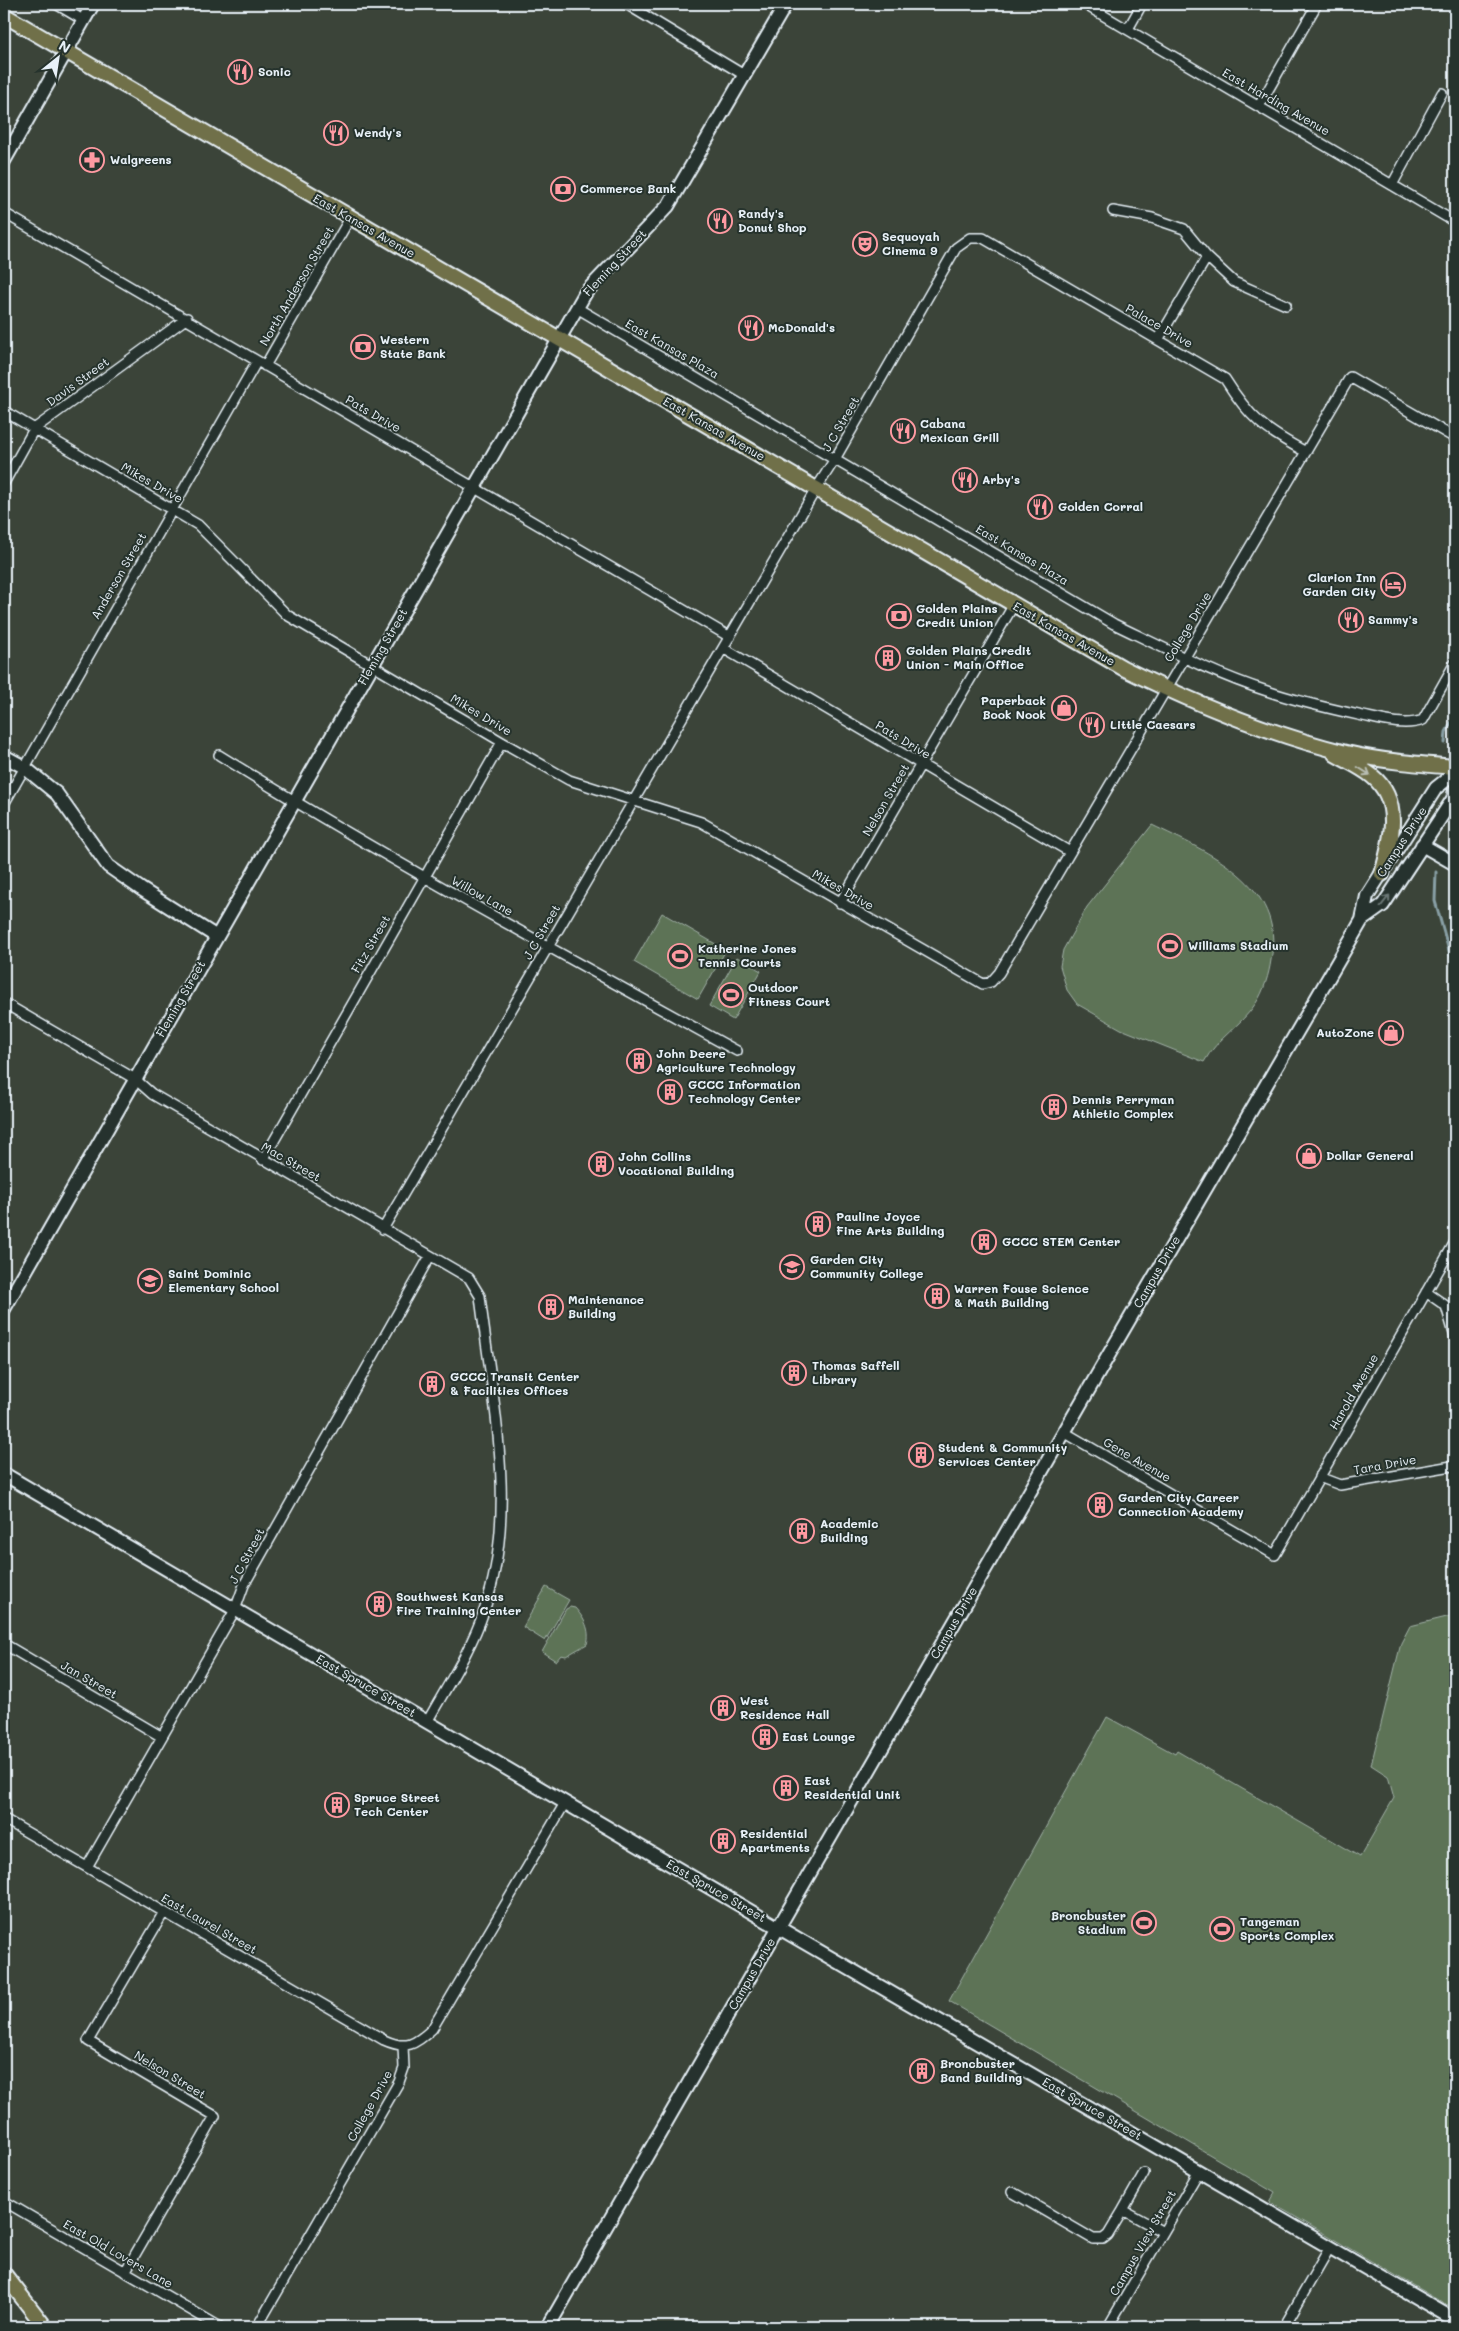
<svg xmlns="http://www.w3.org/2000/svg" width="1459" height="2331" font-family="Mali,sans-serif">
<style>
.green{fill:#5d7357;stroke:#a2b2a8}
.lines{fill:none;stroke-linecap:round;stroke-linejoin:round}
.stream{stroke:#89a0a6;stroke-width:3}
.street-casing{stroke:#e8f1f8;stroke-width:12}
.secondary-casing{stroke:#e8f1f8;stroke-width:16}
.primary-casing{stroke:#e8f1f8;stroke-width:18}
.street{stroke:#26332d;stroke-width:9}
.secondary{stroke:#26332d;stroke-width:12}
.primary{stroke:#70704a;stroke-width:14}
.oneway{stroke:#b8bdb2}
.oneway2{stroke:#6a7674}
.labels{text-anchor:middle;stroke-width:4;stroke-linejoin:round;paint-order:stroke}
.poi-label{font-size:12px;font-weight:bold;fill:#e8f1f8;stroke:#26332d;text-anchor:start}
.street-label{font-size:12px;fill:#e8f1f8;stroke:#26332d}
</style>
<rect width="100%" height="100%" fill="#3b4439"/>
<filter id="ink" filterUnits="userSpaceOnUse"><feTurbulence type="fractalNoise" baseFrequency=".02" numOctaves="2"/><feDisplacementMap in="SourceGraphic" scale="10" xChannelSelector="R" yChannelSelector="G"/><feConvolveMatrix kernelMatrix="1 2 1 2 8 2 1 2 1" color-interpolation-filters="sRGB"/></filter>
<g filter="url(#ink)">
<path class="green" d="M1152,825C1208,852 1286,884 1271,960C1269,974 1264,991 1256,1003C1242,1025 1217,1038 1204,1062L1121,1029L1077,1004L1067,990L1060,966L1063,950L1087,907Z
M662,913L726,950L698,999L634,962Z
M737,957L761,971L733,1020L709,1006Z
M546,1587L569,1600L545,1641L523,1627Z
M570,1607L575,1608C584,1618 591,1630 587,1644L566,1656L561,1655L556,1661L542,1652L566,1609Z
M1455,1615V2310L1270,2202L1275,2193L949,2001L1107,1717L1175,1754L1177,1751L1360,1857L1394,1798L1388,1776L1371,1765L1401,1643L1410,1626Z"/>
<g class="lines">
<path class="stream" d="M1445,743L1446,732L1455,716
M1436,872L1435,901L1455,972"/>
<defs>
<path id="street" d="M56,4L83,20
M626,4L744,75
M1084,4L1455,222
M1128,29L1142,4
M1259,106L1317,4
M1392,185L1442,93
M1113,211L1152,218L1184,229L1207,257L1234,282L1286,305
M4,213L730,637
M577,308L1114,624C1164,648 1214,674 1267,691C1299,702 1331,709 1363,716C1381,720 1405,727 1423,720L1455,663
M1158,340L1207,257
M265,366L350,218
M4,411L198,525L287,615L502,742L569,780L701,822L983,984L991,982L999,973L1350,377L1455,438
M4,483L34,429L187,318
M723,648L1070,852
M219,755C388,860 563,955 737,1051
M4,804L257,361
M840,903L1013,606
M4,1003L135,1079L152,1094L469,1278L480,1296C492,1399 519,1511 484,1611C471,1650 447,1686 427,1722
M263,1160L502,742
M383,1229L816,489L835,459L956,248L970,238H983L1225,379C1250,419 1265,430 1306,452
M1426,1292L1446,1306L1455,1337
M1064,1432L1275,1555L1455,1242
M1319,1477L1340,1485L1452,1466L1455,1462
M4,1644L162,1737
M4,1819L384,2040C406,2050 415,2045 432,2029L565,1803
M87,1867L235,1610L244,1585L430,1256
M1144,2173L1123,2210L1163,2232
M1012,2192L1093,2239H1103L1108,2235L1123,2210
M4,2201L220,2327
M125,2272L215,2116L88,2041L164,1912
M257,2327L399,2082L404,2068L403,2046
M1108,2327L1199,2171
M1284,2327L1330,2247"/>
<path id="secondary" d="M4,161L93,4
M4,756L24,767L57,794L108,866L141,889L217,937
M1422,845L1455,864
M1362,920L1383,905L1453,799L1455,790
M4,1309L586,292L668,206L786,4
M4,1474L755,1914L1455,2320
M548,2327L1111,1351L1333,970L1362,920L1367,896L1436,788L1455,773"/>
<path id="primary" d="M4,15L1123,668C1194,703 1268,734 1346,753C1381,761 1419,764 1455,767
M1335,754C1347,761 1361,767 1372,776C1403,801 1391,842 1382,874
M4,2274L45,2327"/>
</defs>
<use href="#street" class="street-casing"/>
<use href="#secondary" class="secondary-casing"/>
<use href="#primary" class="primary-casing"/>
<use href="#street" class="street"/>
<use href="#secondary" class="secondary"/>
<use href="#primary" class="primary"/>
</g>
<defs><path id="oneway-shaft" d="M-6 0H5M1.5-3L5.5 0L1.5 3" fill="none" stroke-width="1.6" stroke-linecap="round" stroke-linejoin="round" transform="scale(1.25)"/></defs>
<use class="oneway" href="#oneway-shaft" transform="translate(1364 771) rotate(32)"/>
<use class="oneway2" href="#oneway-shaft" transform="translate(1385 901) rotate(-52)"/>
</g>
<defs>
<symbol id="restaurant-ring" viewBox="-11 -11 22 22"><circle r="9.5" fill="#26332d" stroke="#ff9aa2" stroke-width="1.5"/><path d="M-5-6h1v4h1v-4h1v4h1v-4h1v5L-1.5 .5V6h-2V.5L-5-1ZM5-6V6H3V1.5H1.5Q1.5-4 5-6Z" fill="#ff9aa2"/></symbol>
<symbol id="pharmacy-ring" viewBox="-11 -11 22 22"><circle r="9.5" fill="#26332d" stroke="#ff9aa2" stroke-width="1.5"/><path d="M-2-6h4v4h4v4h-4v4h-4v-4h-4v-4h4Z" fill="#ff9aa2"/></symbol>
<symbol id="bank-ring" viewBox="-11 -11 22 22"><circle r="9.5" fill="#26332d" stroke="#ff9aa2" stroke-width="1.5"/><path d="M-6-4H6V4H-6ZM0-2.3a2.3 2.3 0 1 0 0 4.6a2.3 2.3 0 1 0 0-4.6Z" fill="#ff9aa2"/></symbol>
<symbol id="theatre-ring" viewBox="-11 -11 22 22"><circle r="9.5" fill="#26332d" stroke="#ff9aa2" stroke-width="1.5"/><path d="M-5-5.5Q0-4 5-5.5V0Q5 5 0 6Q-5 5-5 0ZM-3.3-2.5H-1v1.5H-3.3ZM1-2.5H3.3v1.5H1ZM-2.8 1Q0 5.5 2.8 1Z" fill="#ff9aa2"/></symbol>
<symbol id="hotel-ring" viewBox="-11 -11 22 22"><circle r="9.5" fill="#26332d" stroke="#ff9aa2" stroke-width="1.5"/><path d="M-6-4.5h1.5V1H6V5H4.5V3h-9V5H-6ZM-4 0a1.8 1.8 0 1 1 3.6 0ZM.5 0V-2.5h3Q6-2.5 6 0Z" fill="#ff9aa2"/></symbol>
<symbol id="building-ring" viewBox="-11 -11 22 22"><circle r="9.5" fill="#26332d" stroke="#ff9aa2" stroke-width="1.5"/><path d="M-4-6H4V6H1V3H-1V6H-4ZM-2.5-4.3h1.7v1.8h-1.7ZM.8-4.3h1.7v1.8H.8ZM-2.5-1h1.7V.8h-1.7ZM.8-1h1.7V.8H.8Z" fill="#ff9aa2"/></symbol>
<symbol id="shop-ring" viewBox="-11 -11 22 22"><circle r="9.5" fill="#26332d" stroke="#ff9aa2" stroke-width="1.5"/><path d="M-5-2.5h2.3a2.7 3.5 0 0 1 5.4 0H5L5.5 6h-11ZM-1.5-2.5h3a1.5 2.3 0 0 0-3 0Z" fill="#ff9aa2"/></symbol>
<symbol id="stadium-ring" viewBox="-11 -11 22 22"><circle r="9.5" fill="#26332d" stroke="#ff9aa2" stroke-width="1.5"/><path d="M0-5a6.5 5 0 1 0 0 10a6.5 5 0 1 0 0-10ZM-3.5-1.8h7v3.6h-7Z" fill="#ff9aa2"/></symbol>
<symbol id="university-ring" viewBox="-11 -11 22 22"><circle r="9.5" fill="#26332d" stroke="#ff9aa2" stroke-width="1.5"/><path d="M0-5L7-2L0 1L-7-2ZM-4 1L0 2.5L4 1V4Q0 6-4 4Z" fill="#ff9aa2"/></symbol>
<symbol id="school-ring" viewBox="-11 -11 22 22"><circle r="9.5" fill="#26332d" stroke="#ff9aa2" stroke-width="1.5"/><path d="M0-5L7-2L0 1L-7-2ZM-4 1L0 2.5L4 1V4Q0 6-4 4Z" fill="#ff9aa2"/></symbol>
</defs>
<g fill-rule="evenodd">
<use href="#restaurant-ring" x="226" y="58" width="28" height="28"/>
<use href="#restaurant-ring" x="322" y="119" width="28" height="28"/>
<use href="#pharmacy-ring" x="78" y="146" width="28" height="28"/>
<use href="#bank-ring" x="549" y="175" width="28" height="28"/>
<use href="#restaurant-ring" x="706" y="207" width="28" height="28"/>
<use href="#theatre-ring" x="851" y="230" width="28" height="28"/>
<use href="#restaurant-ring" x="737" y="314" width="28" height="28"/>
<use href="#bank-ring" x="349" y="333" width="28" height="28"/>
<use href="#restaurant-ring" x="889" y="417" width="28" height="28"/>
<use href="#restaurant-ring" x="951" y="466" width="28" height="28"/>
<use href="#restaurant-ring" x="1026" y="493" width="28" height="28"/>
<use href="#hotel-ring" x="1379" y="571" width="28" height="28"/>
<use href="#bank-ring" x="885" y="602" width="28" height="28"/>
<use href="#restaurant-ring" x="1337" y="606" width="28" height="28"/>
<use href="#building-ring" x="874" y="644" width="28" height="28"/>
<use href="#shop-ring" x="1050" y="694" width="28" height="28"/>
<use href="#restaurant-ring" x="1078" y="711" width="28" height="28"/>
<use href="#stadium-ring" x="1156" y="932" width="28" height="28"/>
<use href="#stadium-ring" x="666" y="942" width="28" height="28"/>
<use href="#stadium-ring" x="717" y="981" width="28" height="28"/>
<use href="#shop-ring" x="1377" y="1019" width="28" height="28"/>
<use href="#building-ring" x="625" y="1047" width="28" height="28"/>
<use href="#building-ring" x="656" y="1078" width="28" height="28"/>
<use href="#building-ring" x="1040" y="1093" width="28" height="28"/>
<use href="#shop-ring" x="1295" y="1142" width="28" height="28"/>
<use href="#building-ring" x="587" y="1150" width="28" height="28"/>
<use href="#building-ring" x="804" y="1210" width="28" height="28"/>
<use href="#building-ring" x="970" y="1228" width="28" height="28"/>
<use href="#university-ring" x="778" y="1253" width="28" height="28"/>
<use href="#school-ring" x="136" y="1267" width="28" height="28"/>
<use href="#building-ring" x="923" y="1282" width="28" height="28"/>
<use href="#building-ring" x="537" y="1293" width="28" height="28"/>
<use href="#building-ring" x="780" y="1359" width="28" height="28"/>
<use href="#building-ring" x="418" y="1370" width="28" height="28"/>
<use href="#building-ring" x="907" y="1441" width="28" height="28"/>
<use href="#building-ring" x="1086" y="1491" width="28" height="28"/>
<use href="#building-ring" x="788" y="1517" width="28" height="28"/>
<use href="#building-ring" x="365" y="1590" width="28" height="28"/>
<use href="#building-ring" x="709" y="1694" width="28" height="28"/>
<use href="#building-ring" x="751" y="1723" width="28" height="28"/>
<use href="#building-ring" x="772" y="1774" width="28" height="28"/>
<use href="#building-ring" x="323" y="1791" width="28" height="28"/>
<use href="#building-ring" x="709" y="1827" width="28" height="28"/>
<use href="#stadium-ring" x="1130" y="1909" width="28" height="28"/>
<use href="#stadium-ring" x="1208" y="1915" width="28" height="28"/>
<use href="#building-ring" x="908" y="2057" width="28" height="28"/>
</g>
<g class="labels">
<g class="poi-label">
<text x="258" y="76">Sonic</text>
<text x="354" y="137">Wendy's</text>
<text x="110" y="164">Walgreens</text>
<text x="580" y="193">Commerce Bank</text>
<text x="738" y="218">Randy's<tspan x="738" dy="14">Donut Shop</tspan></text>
<text x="882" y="241">Sequoyah<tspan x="882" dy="14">Cinema 9</tspan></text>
<text x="768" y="332">McDonald's</text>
<text x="380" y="344">Western<tspan x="380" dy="14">State Bank</tspan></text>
<text x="920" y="428">Cabana<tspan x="920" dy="14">Mexican Grill</tspan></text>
<text x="982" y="484">Arby's</text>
<text x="1058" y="511">Golden Corral</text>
<text x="1376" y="582" text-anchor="end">Clarion Inn<tspan x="1376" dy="14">Garden City</tspan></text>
<text x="916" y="613">Golden Plains<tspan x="916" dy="14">Credit Union</tspan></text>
<text x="1368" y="624">Sammy's</text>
<text x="906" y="655">Golden Plains Credit<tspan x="906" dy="14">Union - Main Office</tspan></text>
<text x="1046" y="705" text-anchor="end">Paperback<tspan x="1046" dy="14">Book Nook</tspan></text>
<text x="1110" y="729">Little Caesars</text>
<text x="1188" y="950">Williams Stadium</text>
<text x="698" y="953">Katherine Jones<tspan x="698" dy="14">Tennis Courts</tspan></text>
<text x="748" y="992">Outdoor<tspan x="748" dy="14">Fitness Court</tspan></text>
<text x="1374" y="1037" text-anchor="end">AutoZone</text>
<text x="656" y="1058">John Deere<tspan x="656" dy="14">Agriculture Technology</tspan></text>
<text x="688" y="1089">GCCC Information<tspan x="688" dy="14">Technology Center</tspan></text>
<text x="1072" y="1104">Dennis Perryman<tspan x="1072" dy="14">Athletic Complex</tspan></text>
<text x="1326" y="1160">Dollar General</text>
<text x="618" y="1161">John Collins<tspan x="618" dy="14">Vocational Building</tspan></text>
<text x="836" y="1221">Pauline Joyce<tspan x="836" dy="14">Fine Arts Building</tspan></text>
<text x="1002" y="1246">GCCC STEM Center</text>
<text x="810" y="1264">Garden City<tspan x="810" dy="14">Community College</tspan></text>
<text x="168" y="1278">Saint Dominic<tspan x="168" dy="14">Elementary School</tspan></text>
<text x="954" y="1293">Warren Fouse Science<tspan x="954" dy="14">&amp; Math Building</tspan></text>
<text x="568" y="1304">Maintenance<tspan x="568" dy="14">Building</tspan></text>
<text x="812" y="1370">Thomas Saffell<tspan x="812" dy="14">Library</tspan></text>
<text x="450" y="1381">GCCC Transit Center<tspan x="450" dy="14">&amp; Facilities Offices</tspan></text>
<text x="938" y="1452">Student &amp; Community<tspan x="938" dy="14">Services Center</tspan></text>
<text x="1118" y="1502">Garden City Career<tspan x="1118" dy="14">Connection Academy</tspan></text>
<text x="820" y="1528">Academic<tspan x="820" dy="14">Building</tspan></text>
<text x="396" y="1601">Southwest Kansas<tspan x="396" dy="14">Fire Training Center</tspan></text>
<text x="740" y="1705">West<tspan x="740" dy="14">Residence Hall</tspan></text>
<text x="782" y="1741">East Lounge</text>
<text x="804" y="1785">East<tspan x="804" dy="14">Residential Unit</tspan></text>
<text x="354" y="1802">Spruce Street<tspan x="354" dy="14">Tech Center</tspan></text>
<text x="740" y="1838">Residential<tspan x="740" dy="14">Apartments</tspan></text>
<text x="1126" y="1920" text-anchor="end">Broncbuster<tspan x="1126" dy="14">Stadium</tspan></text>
<text x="1240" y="1926">Tangeman<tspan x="1240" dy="14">Sports Complex</tspan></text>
<text x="940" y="2068">Broncbuster<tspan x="940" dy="14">Band Building</tspan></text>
</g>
<g class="street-label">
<text transform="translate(1276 102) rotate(30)" y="4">East Harding Avenue</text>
<text transform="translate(364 226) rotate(30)" y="4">East Kansas Avenue</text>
<text transform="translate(615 263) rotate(-47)" y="4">Fleming Street</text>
<text transform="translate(297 286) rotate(-60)" y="4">North Anderson Street</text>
<text transform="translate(1159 326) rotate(30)" y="4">Palace Drive</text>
<text transform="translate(672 349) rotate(30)" y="4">East Kansas Plaza</text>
<text transform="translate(78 382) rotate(-36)" y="4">Davis Street</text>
<text transform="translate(373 414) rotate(30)" y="4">Pats Drive</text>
<text transform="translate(841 424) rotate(-60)" y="4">J C Street</text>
<text transform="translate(714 429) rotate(30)" y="4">East Kansas Avenue</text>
<text transform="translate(152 483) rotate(30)" y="4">Mikes Drive</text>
<text transform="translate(1022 555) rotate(31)" y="4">East Kansas Plaza</text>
<text transform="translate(119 576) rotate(-60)" y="4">Anderson Street</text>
<text transform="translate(1188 627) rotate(-59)" y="4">College Drive</text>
<text transform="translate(1064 634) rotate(30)" y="4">East Kansas Avenue</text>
<text transform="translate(383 647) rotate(-60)" y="4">Fleming Street</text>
<text transform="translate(481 715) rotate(31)" y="4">Mikes Drive</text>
<text transform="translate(903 740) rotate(31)" y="4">Pats Drive</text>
<text transform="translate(886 800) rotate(-60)" y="4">Nelson Street</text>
<text transform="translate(1402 842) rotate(-57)" y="4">Campus Drive</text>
<text transform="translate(843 890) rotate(30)" y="4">Mikes Drive</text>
<text transform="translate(482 896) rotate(29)" y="4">Willow Lane</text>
<text transform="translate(542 932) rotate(-60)" y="4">J C Street</text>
<text transform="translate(371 944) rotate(-60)" y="4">Fitz Street</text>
<text transform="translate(181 999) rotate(-60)" y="4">Fleming Street</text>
<text transform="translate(291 1162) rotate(30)" y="4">Mac Street</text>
<text transform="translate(1157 1272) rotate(-60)" y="4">Campus Drive</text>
<text transform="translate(1354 1392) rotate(-60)" y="4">Harold Avenue</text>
<text transform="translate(1137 1460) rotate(30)" y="4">Gene Avenue</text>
<text transform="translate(1385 1465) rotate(-10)" y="4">Tara Drive</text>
<text transform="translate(247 1556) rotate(-62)" y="4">J C Street</text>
<text transform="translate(954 1623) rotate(-60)" y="4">Campus Drive</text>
<text transform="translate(89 1680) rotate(30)" y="4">Jan Street</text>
<text transform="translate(366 1686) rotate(30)" y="4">East Spruce Street</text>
<text transform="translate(716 1891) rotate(30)" y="4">East Spruce Street</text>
<text transform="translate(209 1924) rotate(30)" y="4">East Laurel Street</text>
<text transform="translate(752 1974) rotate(-60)" y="4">Campus Drive</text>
<text transform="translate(170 2075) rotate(31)" y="4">Nelson Street</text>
<text transform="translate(370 2106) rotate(-61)" y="4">College Drive</text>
<text transform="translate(1092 2109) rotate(30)" y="4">East Spruce Street</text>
<text transform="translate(1143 2243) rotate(-60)" y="4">Campus View Street</text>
<text transform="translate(118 2254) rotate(30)" y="4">East Old Lovers Lane</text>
</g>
</g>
<rect width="1459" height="2331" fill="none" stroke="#26332d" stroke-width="20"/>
<rect x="10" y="10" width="1439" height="2311" fill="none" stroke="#e8f1f8" stroke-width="2" filter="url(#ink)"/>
<g transform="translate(58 58) rotate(30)" stroke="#26332d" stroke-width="4" paint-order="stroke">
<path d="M0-4L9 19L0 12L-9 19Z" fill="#e8f1f8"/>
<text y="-8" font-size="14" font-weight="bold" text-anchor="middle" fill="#e8f1f8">N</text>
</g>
</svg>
